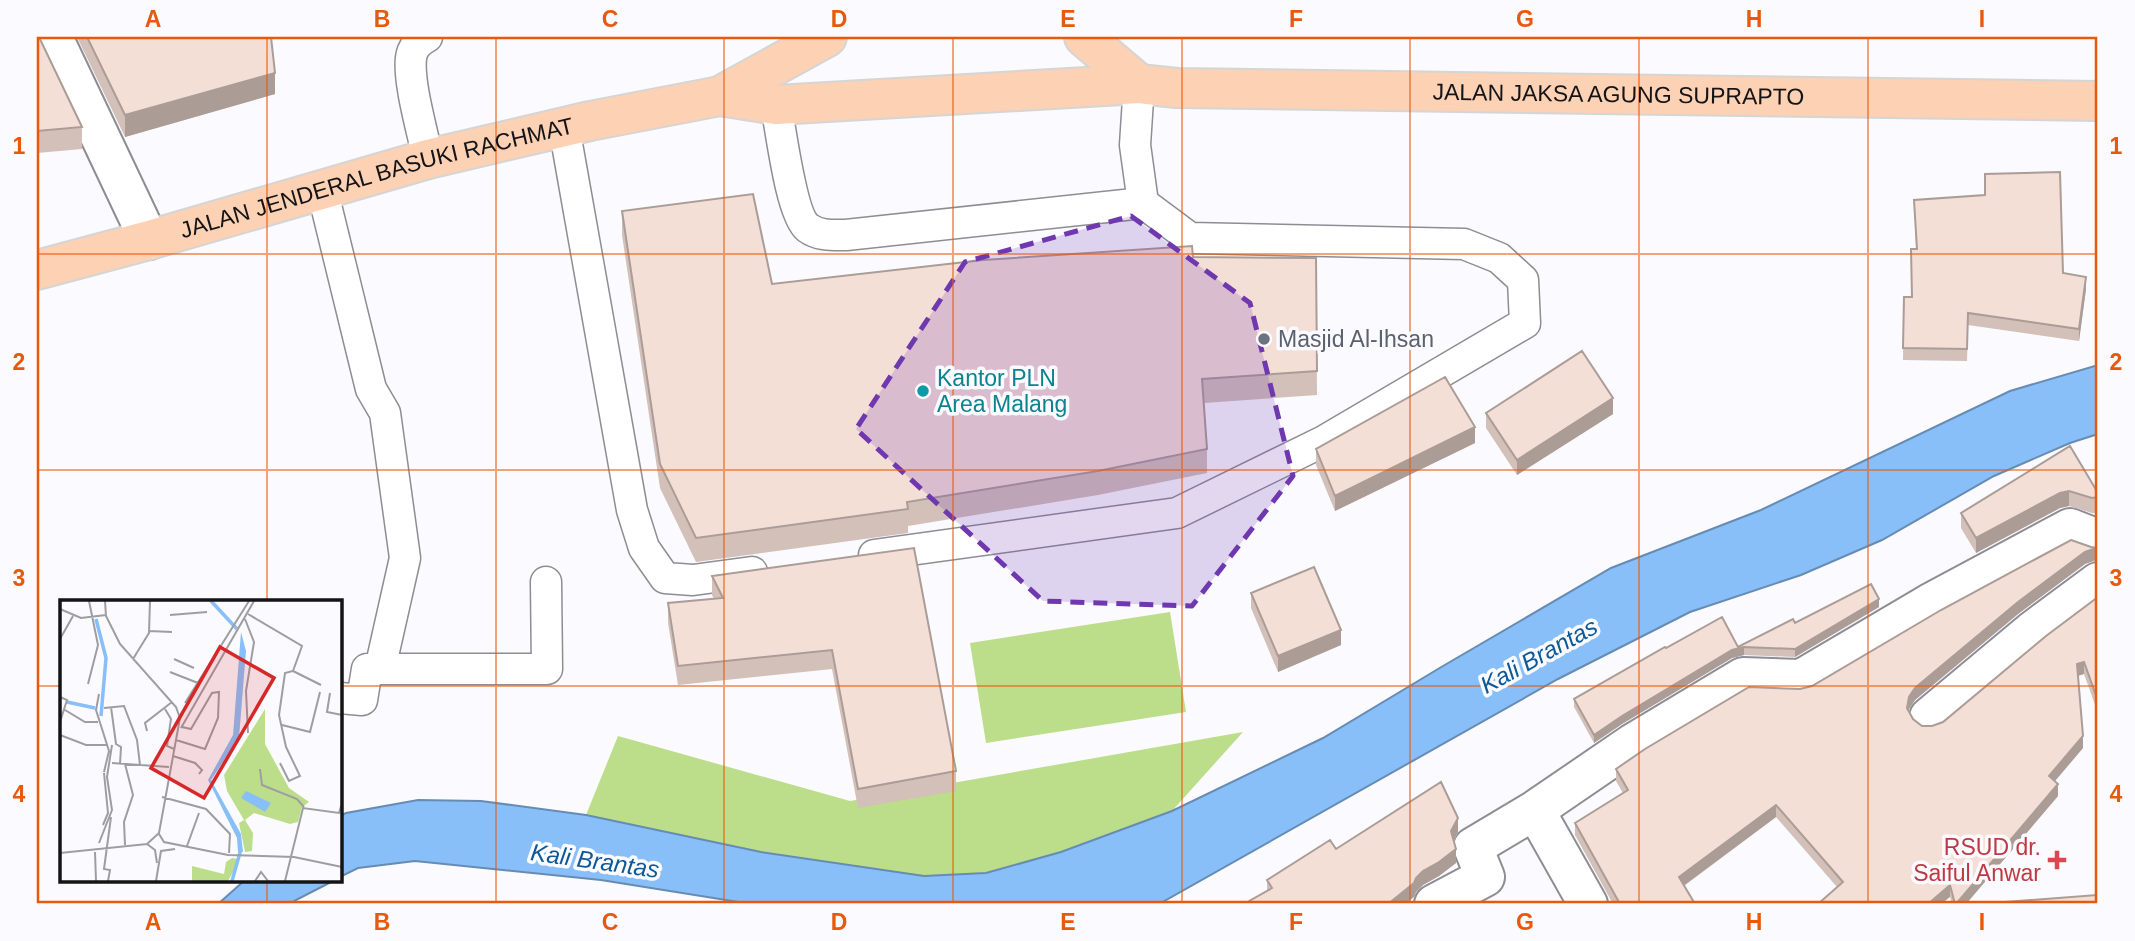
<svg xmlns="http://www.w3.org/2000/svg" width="2135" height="941" font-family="Arial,sans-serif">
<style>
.green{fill:#bcde8a}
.water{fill:#89bff8;stroke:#668cb4;stroke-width:2}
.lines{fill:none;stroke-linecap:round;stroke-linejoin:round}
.service-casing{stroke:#8d8d94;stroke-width:33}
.minor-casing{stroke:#8d8d94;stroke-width:42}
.primary-casing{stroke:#d5d5d5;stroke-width:42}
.service{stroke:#fff;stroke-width:30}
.minor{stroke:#fff;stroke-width:38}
.primary{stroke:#fdd1b3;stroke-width:38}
.wall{fill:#d2c0b9}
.shaded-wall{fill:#ab9c96}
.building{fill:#f4dfd7;stroke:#ab9c96;stroke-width:2}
.marked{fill:#6f38ae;fill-opacity:0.2;stroke:#6f38ae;stroke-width:5;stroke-dasharray:14 9;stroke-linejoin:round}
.grid{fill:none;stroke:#e8590c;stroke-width:2;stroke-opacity:0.55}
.worship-dot{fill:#6b7280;stroke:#fafaff;stroke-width:2.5}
.culture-dot{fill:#0f9aa8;stroke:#fafaff;stroke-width:2.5}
.health-dot{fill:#e0444e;stroke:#fafaff;stroke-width:2.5}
.labels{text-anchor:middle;stroke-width:7;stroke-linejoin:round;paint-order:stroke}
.street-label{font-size:23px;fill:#141417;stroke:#fafaff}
.worship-label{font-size:23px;fill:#5b616d;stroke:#fafaff;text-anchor:start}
.culture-label{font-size:23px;fill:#0d838f;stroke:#fafaff;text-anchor:start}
.health-label{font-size:23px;fill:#be3a42;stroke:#fafaff;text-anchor:end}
.water-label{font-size:24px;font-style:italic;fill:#0d5998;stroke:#fafaff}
.inset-river{fill:none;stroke:#89bff8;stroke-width:3.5}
.inset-road{fill:none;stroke:#9e9ea2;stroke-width:2}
.view{fill:#d62828;fill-opacity:0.15;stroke:#d62828;stroke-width:3.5}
.inset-edge{fill:none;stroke:#141417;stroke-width:3.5}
.neatline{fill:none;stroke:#e8590c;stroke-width:2.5}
.grid-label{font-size:23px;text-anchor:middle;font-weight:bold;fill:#e8590c}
</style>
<rect width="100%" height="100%" fill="#fafaff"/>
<path class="green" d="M1170,612L1186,712L986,743L970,643Z
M1243,732L1172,811L1061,852L986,873L925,876L761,852L586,815L618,736L850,801Z"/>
<path class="water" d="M2098,365V434L2070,443L1994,476L1882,540L1801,575L1690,612L1558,679L1159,904H751L601,880L415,861L358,868L340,877V816L346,813L418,800L481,801L586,815L761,852L924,876L986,873L1061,852L1172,811L1323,738L1443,666L1611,568L1761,510L2010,391Z
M245,880H335L294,901L292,904H218Z"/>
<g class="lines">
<defs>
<path id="service" d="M427,37C419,41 412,48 411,58C408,83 423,133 428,159
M1139,84L1135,145L1143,203
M776,105C781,130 791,215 808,228C819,236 833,235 846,235L1143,203L1190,238L1464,244L1499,258L1523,280L1525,323L1324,441L1177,513L874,555
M564,127L632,510L644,548L665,578L693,580L752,572
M322,189L371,389L385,413L405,558L380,669H367L362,700L340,698
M380,669H547L546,582"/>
<path id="minor" d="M53,37L149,240
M1929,717L2032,631L2098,582
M1535,810L1588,904
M1434,904L1485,877L1473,847L1535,810L1633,743L1743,677L1801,679L1930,603L2070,528L2098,539"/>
<g id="primary">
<path d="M1084,37L1139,84"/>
<path id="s1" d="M720,96L776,105L1139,84L1177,88L2098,101"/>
<path id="s2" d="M37,270L149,240L428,159L590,121L720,96L827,37"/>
</g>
</defs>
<use href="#service" class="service-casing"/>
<use href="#minor" class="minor-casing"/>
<use href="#primary" class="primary-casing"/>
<use href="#service" class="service"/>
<use href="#minor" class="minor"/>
<use href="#primary" class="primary"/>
</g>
<path class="wall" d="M37,37L82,127V149L37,153Z
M77,37H271L275,94L125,137Z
M1914,200L2063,273L2086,289L2079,341L1968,325L1967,361L1903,360L1904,297H1912L1916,249Z
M622,211L772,284L1316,258L1317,395L1204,403L1207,449V473L1098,495L908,526V533L696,562L660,488L622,235Z
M1486,413L1613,414L1517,475L1486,428Z
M1475,443L1335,511L1316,465V449Z
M2070,446L2098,493V513H2092L2069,506L2060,508L1976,553L1961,528V513Z
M2091,547L2098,548V561L2096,560L2085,564L2018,614L1915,700L1909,709L1913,719L1922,726H1932L1943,722L2098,597V713L2084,674L2078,676L2083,748L2055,781L2058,796L1966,904H1952L1950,897L1837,887L1776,817L1684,886L1695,904H1613L1575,835V823L1623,793L1616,781V769L1800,689L1812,686Z
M914,548L956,771V791L858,808L832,669L678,685L668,623V603L714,599L712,595V576Z
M1251,593L1341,645L1278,672L1251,608Z
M1879,607L1795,657L1744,655L1732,658L1622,724L1594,743L1574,707V699L1666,648L1738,647L1795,623Z
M1458,832L1454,841L1456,863L1439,876L1423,885L1416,892L1414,897L1267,891V880L1336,849Z"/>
<path class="shaded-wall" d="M275,73V94L125,137V115Z
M2086,277V289L2079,341V329Z
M1613,398V414L1517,475V460Z
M1475,427V443L1335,511V496Z
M2069,491V506L2060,508L1976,553V538L2060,493Z
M2096,548V560L2085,564L2018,614L1915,700L1909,709L1907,720L1909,697L1915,688L2018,602L2085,552Z
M1879,599V607L1795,657V649Z
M1341,630V645L1278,672V656Z
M1744,647V655L1732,658L1622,724L1594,743V735L1622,716L1732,650Z
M2084,662V674L2077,676V664Z
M2083,736V748L2049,788V776Z
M2058,784V796L1966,904H1956Z
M1776,805V817L1679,889V877Z
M1458,818V832L1451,846V831Z
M1456,849V863L1439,876L1423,885L1416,892L1414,897L1405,904H1388L1423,871Z
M1950,885V897L1941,904H1928Z"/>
<path class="building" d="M37,37H39L82,127L37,131Z
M87,37H271L275,73L125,115Z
M2060,172L2063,273L2086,277L2079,329L1968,313L1967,349L1903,348L1904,297H1912L1911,249H1917L1914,200L1985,195V174Z
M753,194L772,284L983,260L1192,246L1193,257L1316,258L1317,371L1202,379L1207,449L1098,471L907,502L908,509L696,538L660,464L622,211Z
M1582,351L1613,398L1517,460L1486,413Z
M1445,377L1475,427L1335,496L1316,449Z
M2070,446L2098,493V497L2092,498L2069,491L2060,493L1976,538L1961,513Z
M2071,540L2091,547L2098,548V549L2096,548L2085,552L2018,602L1915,688L1909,697L1907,708L1913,719L1922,726H1932L1943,722L2046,636L2098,597V701L2084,662L2077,664L2083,736L2049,776L2058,784L1956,904H1955L1950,885L1928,904H1818L1843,882L1776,805L1679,877L1695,904H1620L1575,823L1628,790L1616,769L1645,749L1749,687L1800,689L1812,686L1941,610Z
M914,548L956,771L858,789L832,650L678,666L668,603L723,598L712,576Z
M1314,567L1341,630L1278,656L1251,593Z
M1871,584L1879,599L1795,649L1744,647L1732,650L1622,716L1594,735L1574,699L1665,647L1666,648L1722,617L1738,647L1793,619L1795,623Z
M1441,782L1458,818L1451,831L1456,849L1439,862L1423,871L1416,878L1414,883L1388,904H1244L1272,888L1267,880L1330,840L1336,849Z
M2097,895L2098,904H1978Z"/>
<path class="marked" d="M1131,216L1250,303L1293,476L1192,606L1043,601L856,429L965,262Z"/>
<path class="grid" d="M267,37V601M496,37V904M724,37V904M953,37V904M1182,37V904M1410,37V904M1639,37V904M1868,37V904M37,254H2098M37,470H2098M37,686H61M340,686H2098M267,880V904"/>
<circle class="worship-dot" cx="1264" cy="339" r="7"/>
<circle class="culture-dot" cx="923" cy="391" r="7"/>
<path class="health-dot" d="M2053.5 849.5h7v7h7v7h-7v7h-7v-7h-7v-7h7z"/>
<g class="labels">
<g class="street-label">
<text dy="8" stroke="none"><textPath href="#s1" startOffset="900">JALAN JAKSA AGUNG SUPRAPTO</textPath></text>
<text dy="8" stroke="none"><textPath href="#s2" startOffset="352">JALAN JENDERAL BASUKI RACHMAT</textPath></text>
</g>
<g class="worship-label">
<text x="1278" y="347">Masjid Al-Ihsan</text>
</g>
<g class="culture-label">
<text x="937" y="386">Kantor PLN<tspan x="937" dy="26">Area Malang</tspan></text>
</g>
<g class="health-label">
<text x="2041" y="855">RSUD dr.<tspan x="2041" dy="26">Saiful Anwar</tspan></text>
</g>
<g class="water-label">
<text transform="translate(1539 656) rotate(-29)" y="8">Kali Brantas</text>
<text transform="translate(595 861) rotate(8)" y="8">Kali Brantas</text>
</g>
</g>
<g transform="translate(60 600)">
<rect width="282" height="282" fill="#fafaff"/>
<path d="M205,109V144L229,188L249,202L242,207L238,222L230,224L194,213L185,220L193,233L192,251L185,252L179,223L184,220L167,191L164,175ZM172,258L178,259L177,265L168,281H132V266L164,274L166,262Z" fill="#bcde8a"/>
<path d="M181,32L186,51L179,138L151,180L181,234L183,252H178L177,238L148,180L173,135ZM186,191L211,203L205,212L181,198Z" fill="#89bff8"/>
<path class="inset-river" d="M151,1L177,29M36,19L46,58L41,116M7,102L35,108M172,281L181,249"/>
<path class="inset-road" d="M45,1L46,16L60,44L116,107L120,118L99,233L87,244M0,9L21,18L46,15M188,14L242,46L233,71L225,73L219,115L226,147L240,176L229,181L220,163M110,15L147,12M185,19L194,42L186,91L188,133M89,31L112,32M0,39L13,16M73,59L89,33L90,1M114,59L134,68M233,71L261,85M110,72L138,83M28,84L38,45L29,1M270,93L267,112L282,115M39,94L36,110L49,151L44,172M0,97L7,100L0,122M125,103L189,1M51,107L56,144L61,147L60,164M44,108L64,106L77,140L80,165M105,109L111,119L107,146L114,149M5,110L25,122H38M222,125L250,132L260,92M121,128L194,1M87,131L85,123L112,102M0,135L26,145H48M116,140L145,149L158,118L159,92L152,93L131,129L122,127M113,156L135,163L142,170L139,174M52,163L109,167M200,169L202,185L237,199L244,207M102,197L146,209L170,234L169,253M43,225L48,213L44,173M99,234L104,242L168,255L234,257L282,267M39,243L52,210L47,177L52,145M65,245L64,222L73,195L65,164M127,246L139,213M35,252L36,281M0,253L87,244L95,250L97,263M48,281L50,270L44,269L51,217M96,281L101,251L115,249M195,281L201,272L208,281M225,281L243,208L279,213L282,203"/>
<path class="view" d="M160,47L214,78L144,198L91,168Z"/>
<rect width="282" height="282" class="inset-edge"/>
</g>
<rect width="2135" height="941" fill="none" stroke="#fafaff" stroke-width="77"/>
<rect x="38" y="38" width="2058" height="864" class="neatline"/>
<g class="grid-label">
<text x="153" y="27">A</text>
<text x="382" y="27">B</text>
<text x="610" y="27">C</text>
<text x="839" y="27">D</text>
<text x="1068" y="27">E</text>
<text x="1296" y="27">F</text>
<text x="1525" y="27">G</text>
<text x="1754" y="27">H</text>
<text x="1982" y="27">I</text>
<text x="19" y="154">1</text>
<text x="2116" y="154">1</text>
<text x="19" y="370">2</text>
<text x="2116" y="370">2</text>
<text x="19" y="586">3</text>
<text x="2116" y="586">3</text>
<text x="19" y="802">4</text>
<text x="2116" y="802">4</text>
<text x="153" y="930">A</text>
<text x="382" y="930">B</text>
<text x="610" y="930">C</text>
<text x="839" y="930">D</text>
<text x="1068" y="930">E</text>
<text x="1296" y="930">F</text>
<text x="1525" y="930">G</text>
<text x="1754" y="930">H</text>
<text x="1982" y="930">I</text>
</g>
</svg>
